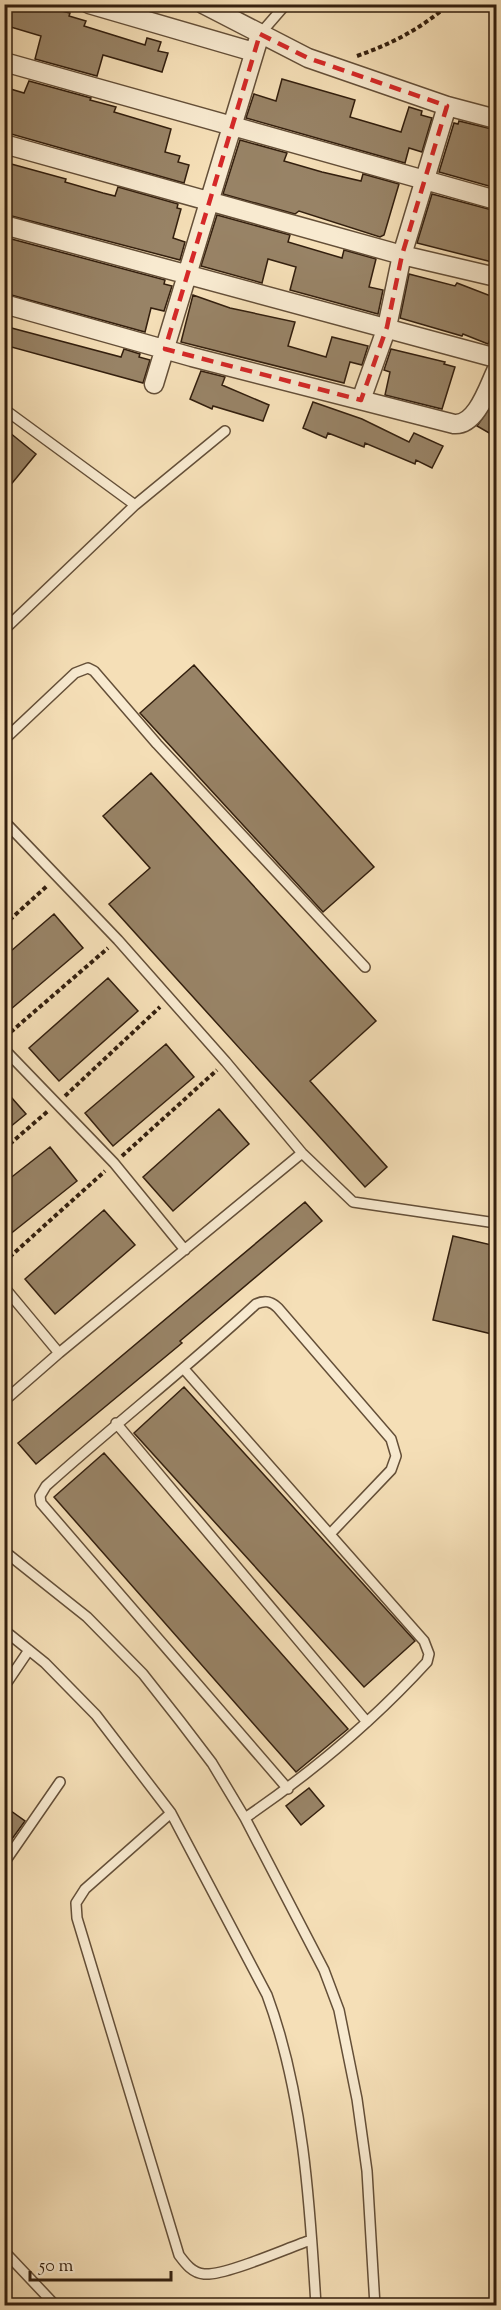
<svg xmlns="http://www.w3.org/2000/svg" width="501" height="2310" font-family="'Sorts Mill Goudy',serif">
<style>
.building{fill:#988366;stroke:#331f0e;stroke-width:1.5}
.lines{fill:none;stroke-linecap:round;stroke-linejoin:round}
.service-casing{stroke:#644f38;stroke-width:12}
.minor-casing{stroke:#644f38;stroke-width:21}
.path{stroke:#331f0e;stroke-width:4;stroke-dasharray:4.5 3;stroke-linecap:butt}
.service{stroke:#f8ead0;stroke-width:9}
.minor{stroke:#f8ead0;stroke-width:18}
.marked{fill:none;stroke:#d62828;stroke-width:4.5;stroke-dasharray:12 8;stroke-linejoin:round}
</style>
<rect width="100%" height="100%" fill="#f5dfb7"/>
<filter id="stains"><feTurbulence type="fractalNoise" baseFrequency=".00333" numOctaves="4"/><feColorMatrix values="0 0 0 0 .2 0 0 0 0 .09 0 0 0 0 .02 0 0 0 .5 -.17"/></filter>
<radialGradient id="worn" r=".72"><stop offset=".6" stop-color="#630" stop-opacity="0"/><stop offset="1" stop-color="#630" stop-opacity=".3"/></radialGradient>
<path class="building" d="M8,4L33,11L35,5L70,13L69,16L86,21L84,26L145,45L147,38L161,42L158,51L168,53L162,72L103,55L97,76L35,59L41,36L4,25Z
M282,79L355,100L350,117L401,132L409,107L422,111L421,115L432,118L422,152L409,148L405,163L246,118L254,94L276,101Z
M29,81L91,98L90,100L116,107L114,112L171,129L165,152L180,156L178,162L189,165L184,183L4,132V87L24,93Z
M459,121L496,130V188L439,172L454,123L458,124Z
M240,140L287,153L284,161L322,172L361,181L363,174L399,184L384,235L380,237L299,211L295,214L223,194Z
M4,162L66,179L65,182L103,193L115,196L118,187L178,204L177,208L181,209L173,238L185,242L180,260L4,214Z
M432,194L496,211V263L417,243Z
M217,215L290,235L288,242L342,258L344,250L376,259L369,287L383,290L378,314L290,290L296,267L268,259L262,283L201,266Z
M4,237L165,280L164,284L172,286L164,311L151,308L145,332L4,293Z
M409,274L455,286L457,283L496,298V325L488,344L463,334L462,336L400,318Z
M193,295L230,308L295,322L288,346L326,357L332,337L368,346L362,365L350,362L344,383L181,342Z
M4,326L121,357L124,349L140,354L139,357L150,360L143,383L4,345Z
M391,349L445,362L444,364L455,367L442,409L385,395L390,372L384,370Z
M201,371L225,377L222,385L269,405L263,421L213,406L212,409L190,399Z
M496,398V437L477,426Z
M313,402L362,419L409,442L414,433L443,446L432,468L416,460L415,464L365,443L364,447L328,433L326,438L303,428Z
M4,428L36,454L4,493Z
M194,665L374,867L323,912L140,713Z
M151,773L376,1021L310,1081L387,1167L365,1187L109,904L150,868L103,816Z
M54,914L83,948L4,1015V957Z
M108,978L138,1011L59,1081L29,1048Z
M166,1044L194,1077L113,1146L85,1113Z
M4,1089L26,1114L4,1132Z
M219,1109L249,1144L173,1211L143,1177Z
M50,1147L77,1181L4,1239V1183Z
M305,1202L322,1221L180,1341L182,1343L36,1464L18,1443Z
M104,1210L135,1245L55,1314L25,1279Z
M453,1236L496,1246V1335L433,1320Z
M184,1387L415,1641L364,1687L134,1433Z
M104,1453L348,1729L296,1772L54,1497Z
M309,1788L324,1806L301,1825L286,1806Z
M4,1806L25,1821L4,1850Z"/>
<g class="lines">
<defs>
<path id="service" d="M260,34L286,4
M4,409L135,505
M4,630L135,505L225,431
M4,740L75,673L88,668L94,671L157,744L365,967
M4,821L118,940L226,1062L302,1153L353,1202L496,1223
M4,1049L114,1163L185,1250
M4,1287L59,1353
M184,1369L424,1641L429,1654L427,1662C373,1721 311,1773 245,1818
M4,1401L59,1353L302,1153
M116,1423L367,1722
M4,1551L87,1617L143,1674L180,1721L212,1763L245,1818L324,1970L339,2010L357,2099L367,2171L375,2306
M4,1630L45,1663L96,1715L171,1813L267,1995C303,2092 310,2203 316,2306
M4,1687L29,1650
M288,1789L41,1503L40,1496L46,1486C115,1424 188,1367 256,1304C265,1300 271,1301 278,1308L391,1439L396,1456L391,1470L330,1534
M171,1813L85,1889L76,1903L77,1918L179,2255C185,2263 192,2273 204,2274C225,2276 287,2248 311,2240
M4,1863L60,1782
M4,2251L56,2306"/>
<path id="minor" d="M89,4L254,52
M203,4L308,58L447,106L496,119
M4,62L496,200
M4,144L402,255L496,277
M4,225L496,358
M4,304L192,357L454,424C476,426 488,388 496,371
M154,384L260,34
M361,400L387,327L402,255L447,106"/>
</defs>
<use href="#service" class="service-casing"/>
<use href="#minor" class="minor-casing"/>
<path class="path" d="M357,56C391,44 421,29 449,4
M4,925L48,885
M5,1037L108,948
M65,1096L160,1007
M4,1149L48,1111
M122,1156L217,1070
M4,1262L105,1171"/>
<use href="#service" class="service"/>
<use href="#minor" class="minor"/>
</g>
<path class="marked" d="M260,34L308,58L447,106L402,255L387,327L361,400L165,349Z"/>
<rect width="501" height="2310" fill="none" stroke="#f5dfb7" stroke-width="24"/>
<rect x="6" y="6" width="489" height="2298" fill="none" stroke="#331f0e" stroke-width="3"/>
<rect x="12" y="12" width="477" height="2286" fill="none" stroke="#331f0e" stroke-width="1.5"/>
<path d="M30 2271v9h141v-9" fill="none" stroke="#331f0e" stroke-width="3"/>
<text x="39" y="2271" font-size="18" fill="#331f0e" stroke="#f8ead0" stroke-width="4.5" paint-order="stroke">50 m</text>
<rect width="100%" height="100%" filter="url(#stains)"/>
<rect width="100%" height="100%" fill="url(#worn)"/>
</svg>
